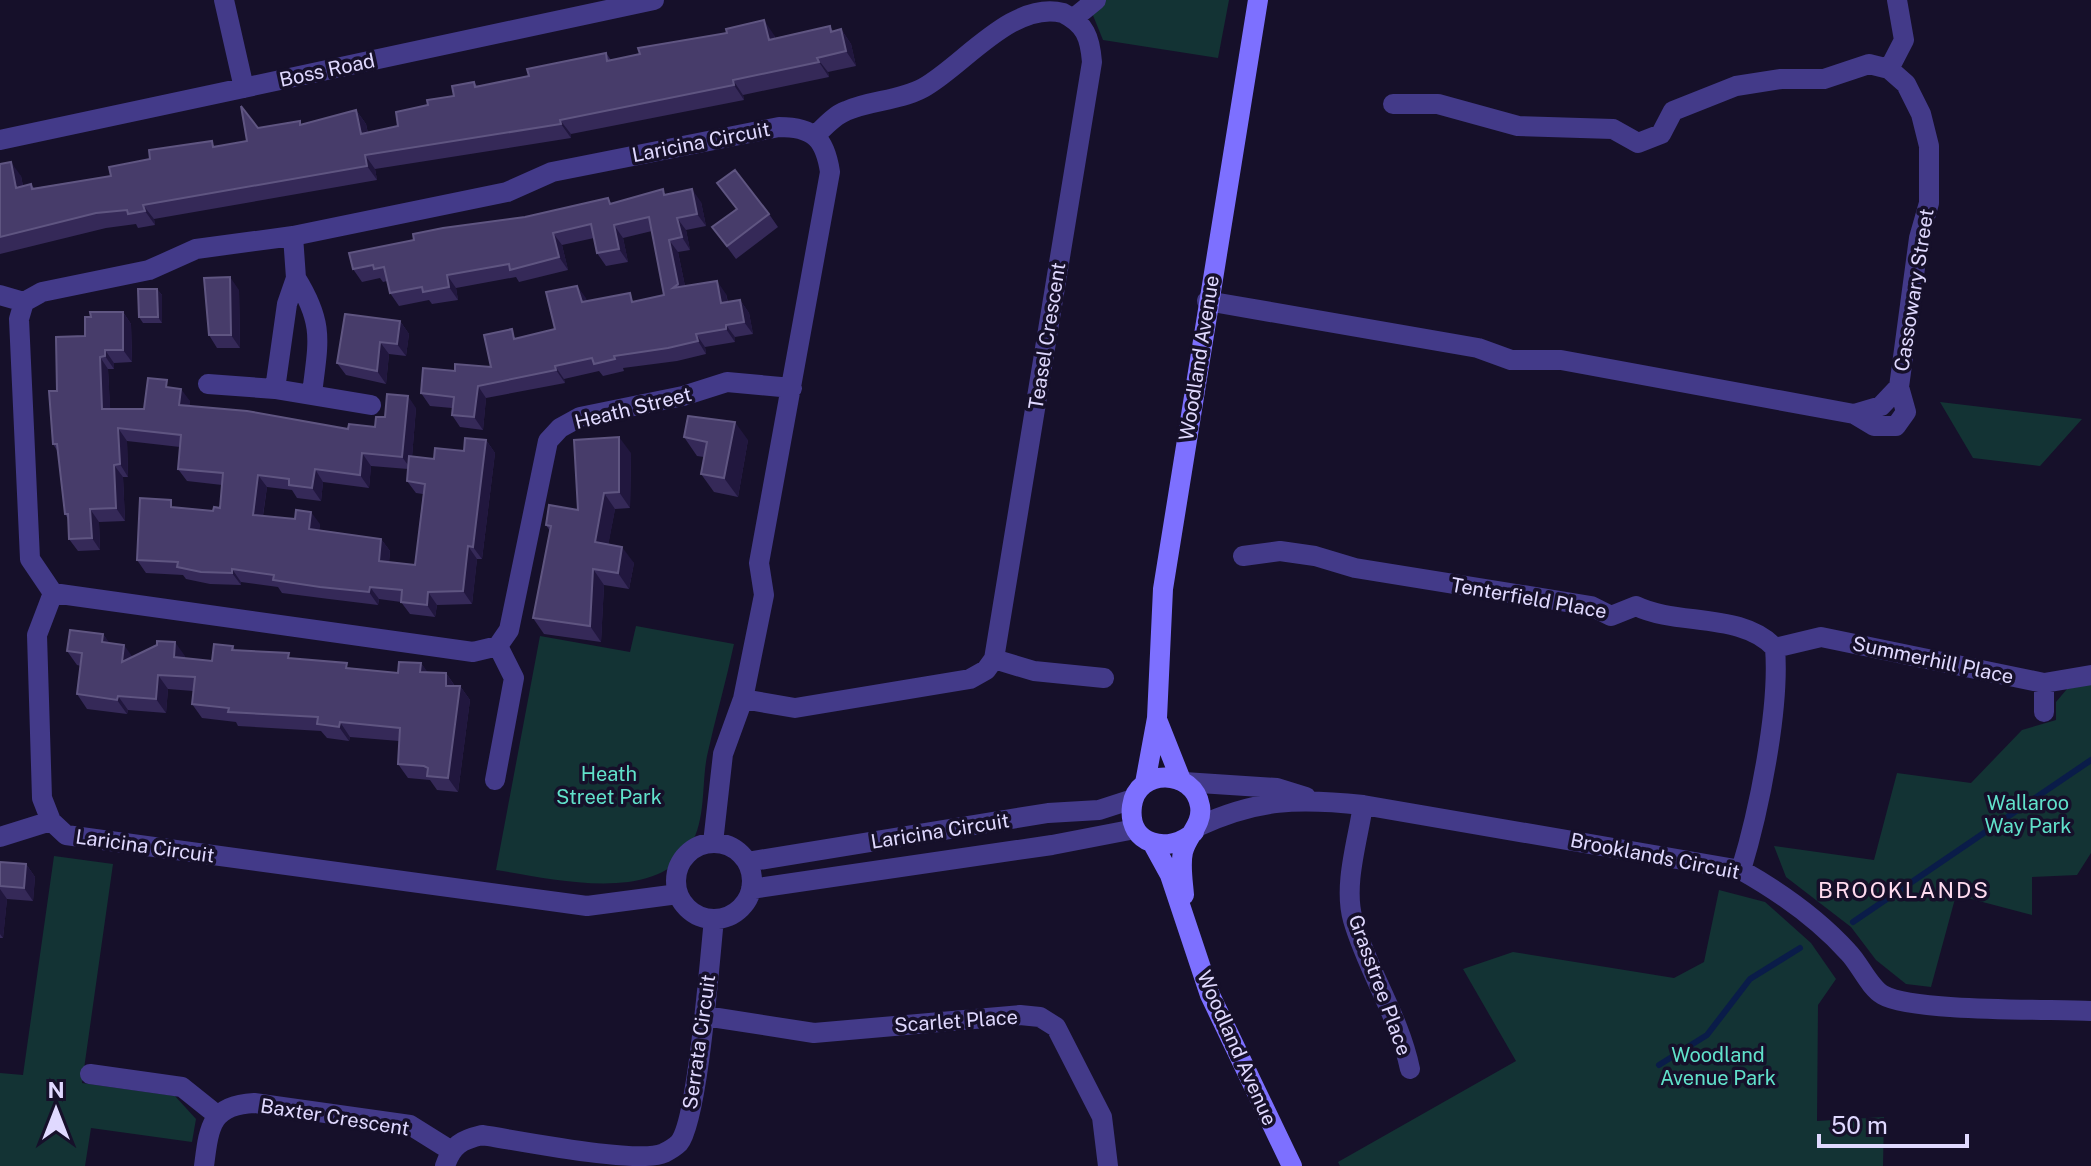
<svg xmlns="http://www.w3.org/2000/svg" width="2091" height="1166" font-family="'Public Sans',sans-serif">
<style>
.green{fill:#133334}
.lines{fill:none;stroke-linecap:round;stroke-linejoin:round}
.stream{stroke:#0a1c49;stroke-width:6}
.street{stroke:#433a89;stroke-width:20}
.secondary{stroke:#7d70ff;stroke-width:20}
.wall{fill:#352958;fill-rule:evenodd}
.shaded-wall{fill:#21173e}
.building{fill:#473c6a;stroke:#5f5581;stroke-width:2}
.labels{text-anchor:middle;stroke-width:7;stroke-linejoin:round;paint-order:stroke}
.street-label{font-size:20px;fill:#e0d9ff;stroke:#16102a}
.park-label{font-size:20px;fill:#61e2cb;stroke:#16102a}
.neighbourhood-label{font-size:22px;letter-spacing:2px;fill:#ffdbef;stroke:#16102a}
</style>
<rect width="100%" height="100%" fill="#16102a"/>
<path class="green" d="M1104,0H1229L1218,58L1103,40L1090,8Z
M1940,402L2082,419L2040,466L1973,458Z
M636,626L734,644C726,682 715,719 707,756C701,787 707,823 687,851C650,904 549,878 496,870L540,636L630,652Z
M2091,684V853L2077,875L2032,877V915L1956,895L1931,987L1906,984L1876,960L1851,927L1786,877L1774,846L1874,860L1897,773L1971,783L2022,730L2056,720V702L2067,689Z
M54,856L113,864L82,1083L175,1096L196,1119L192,1142L91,1128L85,1166H0V1073L23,1075Z
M1719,890L1765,902L1811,943L1836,979L1818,1005L1817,1121L1884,1117L1883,1166H1340L1338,1162L1516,1061L1463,969L1513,952L1674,978L1704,962Z"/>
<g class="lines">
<path class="stream" d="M1853,922L2091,760
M1659,1065L1707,1035L1750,979L1800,948"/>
<path class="street" d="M224,0L244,88
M1074,18L1096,0
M1889,69L1904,40L1897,0
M0,140L654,0
M293,236L296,278
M0,295L24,302
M1207,301L1478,348L1511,360H1561L1854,414L1881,406L1899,387L1919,238L1929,203V146L1921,114L1906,84L1889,69L1869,64L1824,79H1781L1736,86L1673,111L1661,134L1638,143L1613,129L1518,126L1438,104H1393
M208,384L275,389
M312,394C318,342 325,325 296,278L287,304L275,389L371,405
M1854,414L1874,426H1896L1906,412L1899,387
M1243,556L1280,551L1315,556L1355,568L1591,606L1611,616L1636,606C1677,626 1742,612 1775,648C1780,708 1759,811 1741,870
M53,593L473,652L498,646L509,630L548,441L560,428L580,417L683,396L727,382L792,388
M1775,648L1821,637L2044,683L2091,675
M994,659L1034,671L1104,678
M743,699L795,708L970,679L986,670L994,659L1092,62C1090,37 1085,24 1063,13C1012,0 962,67 923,88C899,101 870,100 846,111C835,115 825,126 817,134
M2044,712V683
M495,780L514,678L498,646
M1184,782L1277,788L1306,797
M1363,805C1358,840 1343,885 1353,920C1368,972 1399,1016 1410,1069
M1197,827C1257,799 1298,798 1363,805L1741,870C1780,892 1818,919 1848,952C1860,964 1869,987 1883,995C1912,1012 2050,1009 2091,1011
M0,837L51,821
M676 881a38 38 0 1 1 76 0a38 38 0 1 1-76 0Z
M747,862L1048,813L1099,810L1133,799
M751,889L1052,845L1135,829
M678,894L587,906L66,835L51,821L42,798L37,635L53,593L30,559L19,319L24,302L42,292L149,270L196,249L293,236L507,192L552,172L779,127C814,127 825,139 830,172L759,563L764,595L743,699L723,754L713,843
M705,1016L814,1033L1020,1015L1040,1017L1056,1027L1102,1117L1108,1166
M90,1074L182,1087L217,1115
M204,1166C209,1128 210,1105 254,1103L410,1125L450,1150
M445,1166C452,1145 461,1140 482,1135C516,1140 638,1165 664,1153C668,1151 676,1146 679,1143C698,1121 710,956 714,919"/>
<path class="secondary" d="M1158,722L1181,780
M1145,783L1157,718L1163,589L1258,0
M1153,844L1170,875L1210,995L1292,1166
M1184,895C1183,882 1180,865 1183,852C1187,835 1203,825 1200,806C1194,769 1137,767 1132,806C1127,845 1169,855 1194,832"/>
</g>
<path class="wall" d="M830,26L833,31L841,29L851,44L856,66L828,72L829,77L743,95L744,100L571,134V138L375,169L377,180L154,219L155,225L138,228L136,224L106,228L0,254V164L21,176L23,186L31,184L34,188L111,176L216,146L247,141L258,128L302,125L356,110L366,124L368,133L398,126L428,105L454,96L474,82L477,86L529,76L606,53L611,60L774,35L775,38Z
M667,195L701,202L706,226L686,230L690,250L678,252L685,286L726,294L728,302L740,300L749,313L753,334L735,337V342L705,347L706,354L677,361L623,368L624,371L603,376L599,371L564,379L565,383L486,398L483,430L460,427L452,415V408L430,406L421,393L455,371L491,367L518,338L555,329L577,286L587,301H636L664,295L652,231L623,238L628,262L606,266L597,253L594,238L562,245L568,270L519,282L516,277L456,288L458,300L432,304L429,300L399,306L390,293L387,281L383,282L380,278L362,282L353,269L525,217Z
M769,214L778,227L736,259L712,227Z
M157,289L162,295V323H143L139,317Z
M239,290L240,348H217L209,335Z
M123,312L131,324L132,362L114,363V369H108L110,409H144L172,388L190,401L189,406L348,429L375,427L385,417L416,408L412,457L434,459L464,451L486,440L495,453L482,559H477L472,604L437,605L435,617L410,614L401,602L379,599L378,605L329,599L282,593L278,587L241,582V585L210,584L186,579L183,575L146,573L137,560L176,507L213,511L220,508L222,485L187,481L178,469L180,447L127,441L128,477H123L125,521L99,522L100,550L78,551L69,539L68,519L65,514L58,452L53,444L57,391L85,336L91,317ZM371,466L408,469L407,481L416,493L423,494L415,565L389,562L390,551L381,539L319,530L320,524L263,516L267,487L292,490L297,498L321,501L323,482L369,488Z
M400,321L409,334L406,356L389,354L386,384L346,375L337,363Z
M684,437L748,440L738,497L714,492L701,474L704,457L697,456Z
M631,453L630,508L615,509L608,545L634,563L629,589L604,585L601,642L544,634L533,618L550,531L546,525L578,510Z
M103,634L109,643L133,657L185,656V658L212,661L233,646L235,650L351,668L398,673L421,663L427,672L446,673L455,686H460L470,700L458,792L437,790L430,780L408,778L398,764L399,741L350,737L349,741L327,738L321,731L238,726L236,722L202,718L192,704L193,691L168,689L166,713L128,710L127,714L87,709L77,694L81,666L77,665L67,651Z
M0,862L26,864L35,877L33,901L7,899L3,938H0Z"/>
<path class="shaded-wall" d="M764,20L774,35L779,54L769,40Z
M841,29L851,44L856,66L846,51Z
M817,58L828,72L829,77L819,62Z
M733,80L743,95L744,100L734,85Z
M356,110L366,124L371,149L361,134Z
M560,120L571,134V138L561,124Z
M365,155L375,169L377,180L367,166Z
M11,162L21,176L26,202L16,188Z
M692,189L701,202L706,226L697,214Z
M143,205L154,219L155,225L145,211Z
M677,218L686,230L690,250L682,237Z
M614,225L623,238L628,262L619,249Z
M553,233L562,245L568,270L559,257Z
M669,240L678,252L687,296L678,284Z
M447,275L456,288L458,300L449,287Z
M230,277L239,290L240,348L231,335Z
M717,281L726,294L730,316L721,303Z
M577,286L586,298L591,315L582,302Z
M157,289L162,295V323L158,317Z
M740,300L749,313L753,334L744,322Z
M123,312L131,324L132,362L123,350Z
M400,321L409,334L406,356L397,344Z
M726,325L735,337V342L726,329Z
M696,334L705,347L706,354L698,341Z
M380,342L389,354L386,384L377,371Z
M105,350L114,363V369L105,356Z
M100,357L108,369L111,422L102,409Z
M555,366L564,379L565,383L556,370Z
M478,386L486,398L483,430L474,417Z
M181,389L190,401L188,417L179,405Z
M408,396L416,408L411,469L402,457Z
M735,422L748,440L738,497L724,478Z
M118,428L127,441L128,477L120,464Z
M619,437L631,453L630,508L619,492Z
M486,440L495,453L482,559L473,547Z
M362,453L371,466L369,488L360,475Z
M114,465L123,477L125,521L116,508Z
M315,469L323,482L321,501L312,488Z
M258,475L267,487L261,527L253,515Z
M604,493L615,509L606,558L595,542Z
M90,509L99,522L100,550L92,538Z
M311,512L320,524L318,542L309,529Z
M381,539L390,551L388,574L379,561Z
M468,546L477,559L472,604L463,591Z
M622,547L634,563L629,589L618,573Z
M232,569L241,582V585L232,573Z
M593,569L604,585L601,642L590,626Z
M370,587L379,599L378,605L369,592Z
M428,592L437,605L435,617L427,605Z
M103,634L113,648L102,642Z
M175,642L185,656L184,671L174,657Z
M124,645L134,659L122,662Z
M421,663L431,677L420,672Z
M446,673L456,688L446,686Z
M158,675L168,689L166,713L156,699Z
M460,686L470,700L458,792L448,778Z
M118,696L128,710L127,714L117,700Z
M340,722L350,737L349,741L339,727Z
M26,864L35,877L33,901L24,888Z
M0,889L7,899L3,938L0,934Z"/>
<path class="building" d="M764,20L769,40L830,26L831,32L841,29L846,51L817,58L819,62L733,80L734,85L560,120L561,124L365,155L367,166L143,205L145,211L128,214L127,210L96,213L0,237V164L11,162L16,188L31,184L32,189L111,176L109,167L150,159L149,150L212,141L213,147L247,141L241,106L258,128L300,121V125L356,110L361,134L398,126L396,112L428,105L427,100L454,96L452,86L474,82L475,87L529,76L527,69L606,53L607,61L640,54L638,48L727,33L726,29Z
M735,170L769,214L727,246L712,227L737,209L717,183Z
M663,189L664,195L692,189L697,214L677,218L682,237L669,240L678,284L673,288L717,281L721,303L740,300L744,322L726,325V329L696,334L698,341L668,348L614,356L615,359L594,364L592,358L555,366L556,370L478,386L474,417L452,415L454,397L421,393L423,368L455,371V364L491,367L484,335L512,329L514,339L555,329L546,292L577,286L582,302L630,293L632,302L664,295L649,217L614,225L619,249L597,253L591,224L553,233L559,257L510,270L509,264L447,275L449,287L423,292L422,287L390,293L384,267L374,269L373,265L353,269L349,253L414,240L413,234L443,228L525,217L608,198L610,204Z
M230,277L231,335H209L204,278Z
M138,289H157L158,317H139Z
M90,312H123V350H105V356L100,357L102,409H144L148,378L167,380L166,387L181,389L179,405L247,411L348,429L349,424L375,427L376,417H385L387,394L408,396L402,457L362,453L360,475L315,469L312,488L289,485V479L258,475L253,515L295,519L296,510L311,512L309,529L381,539L379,561L415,565L425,484L407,481L409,456L434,459L435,448L464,451L465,438L486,440L473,547L468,546L463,591L428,592L427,605L401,602L402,590L370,587L369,592L320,587L273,580L274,575L232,569V573L201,572L177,567L178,562L137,560L140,498L171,500V507L213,511L214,507L220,508L223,473L178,469L181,435L118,428L120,464L114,465L116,508L90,509L92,538L69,539L68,514H65L57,444H53L49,391H57L56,337L85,336V317H91Z
M345,314L400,321L397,344L380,342L377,371L337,363Z
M688,416L735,422L724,478L701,474L707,442L684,437Z
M619,437V492L604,493L595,542L622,547L618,573L593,569L590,626L533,618L551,526L546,525L549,505L578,510L574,440Z
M70,630L103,634L102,642L124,645L122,662L157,645V641L175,642L174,657L212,661L214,644L233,646L232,650L289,653L288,658L347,663L346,668L398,673L399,662L421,663L420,672L446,673V686H460L448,778L427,776L428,768L424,766L398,764L400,728L340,722L339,727L317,724L318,717L228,712L229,708L192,704L195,677L158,675L156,699L118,696L117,700L77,694L82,653L67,651Z
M0,862L26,864L24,888L0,886Z"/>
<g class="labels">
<g class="street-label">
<text transform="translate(327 70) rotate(-12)" y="7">Boss Road</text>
<text transform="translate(701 142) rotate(-11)" y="7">Laricina Circuit</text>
<text transform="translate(1914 290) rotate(-81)" y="7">Cassowary Street</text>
<text transform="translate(1047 336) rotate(-81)" y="7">Teasel Crescent</text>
<text transform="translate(1199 358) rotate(-81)" y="7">Woodland Avenue</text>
<text transform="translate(633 408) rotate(-14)" y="7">Heath Street</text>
<text transform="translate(1529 598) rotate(10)" y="7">Tenterfield Place</text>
<text transform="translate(1933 660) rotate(12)" y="7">Summerhill Place</text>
<text transform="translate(940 831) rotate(-9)" y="7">Laricina Circuit</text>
<text transform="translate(145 846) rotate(8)" y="7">Laricina Circuit</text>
<text transform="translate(1655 856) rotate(11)" y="7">Brooklands Circuit</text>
<text transform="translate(1380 985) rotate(70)" y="7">Grasstree Place</text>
<text transform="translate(956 1021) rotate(-4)" y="7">Scarlet Place</text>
<text transform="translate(699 1042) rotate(-82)" y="7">Serrata Circuit</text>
<text transform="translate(1237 1048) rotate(66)" y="7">Woodland Avenue</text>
<text transform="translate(335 1117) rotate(9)" y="7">Baxter Crescent</text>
</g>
<g class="park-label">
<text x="609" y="781">Heath<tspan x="609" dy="23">Street Park</tspan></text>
<text x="2028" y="810">Wallaroo<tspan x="2028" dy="23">Way Park</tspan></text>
<text x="1718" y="1062">Woodland<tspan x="1718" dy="23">Avenue Park</tspan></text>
</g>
<g class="neighbourhood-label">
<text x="1904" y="898">BROOKLANDS</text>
</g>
</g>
<g transform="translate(56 1110)" stroke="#16102a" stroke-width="6" paint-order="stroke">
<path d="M0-6L14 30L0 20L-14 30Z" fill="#e0d9ff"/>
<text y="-12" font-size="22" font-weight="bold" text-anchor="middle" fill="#e0d9ff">N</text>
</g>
<path d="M1819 1134v12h148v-12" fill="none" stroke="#e0d9ff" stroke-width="4"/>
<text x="1831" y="1134" font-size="24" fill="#e0d9ff" stroke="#16102a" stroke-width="6" paint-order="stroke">50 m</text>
</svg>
